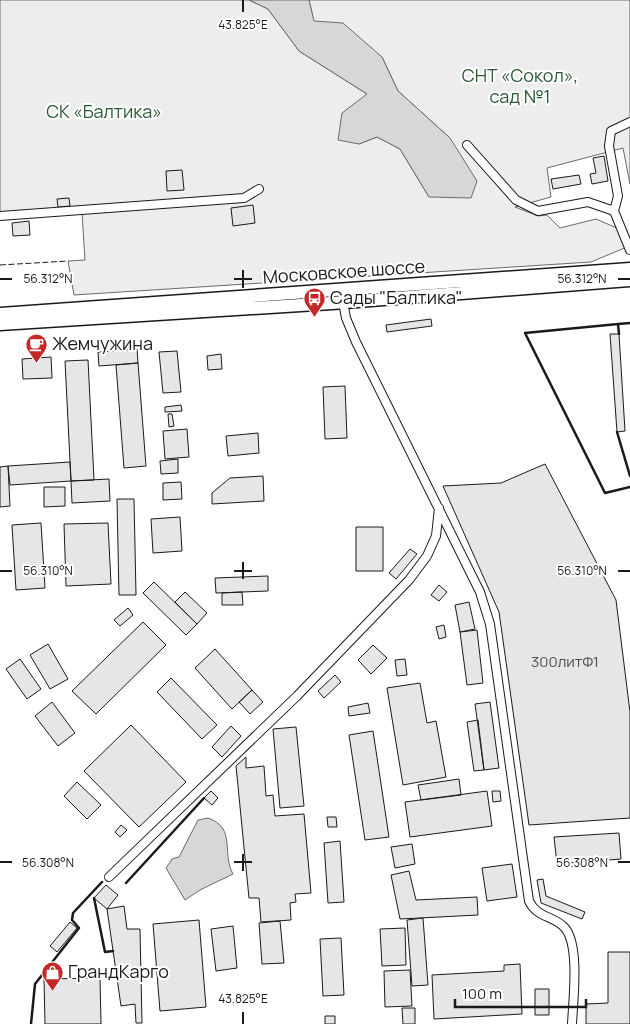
<svg xmlns="http://www.w3.org/2000/svg" width="630" height="1024" font-family="Manrope,sans-serif">
<style>
.green{fill:#ededed;stroke:#6a6a6a}
.water{fill:#d7d7d7;stroke:#6a6a6a}
.building{fill:#e6e6e6;stroke:#1a1a1a}
.lines{fill:none;stroke-linecap:round;stroke-linejoin:round}
.street-casing{stroke:#1a1a1a;stroke-width:10}
.primary-casing{stroke:#1a1a1a;stroke-width:15}
.street{stroke:#fff;stroke-width:8}
.primary{stroke:#fff;stroke-width:12}
.fence{stroke:#1a1a1a;stroke-width:1;stroke-dasharray:6 2.5;stroke-linecap:butt}
.wall{stroke:#1a1a1a;stroke-width:2.5}
.ticks{fill:none;stroke:#1a1a1a;stroke-width:2}
.labels{text-anchor:middle;stroke-width:4;stroke-linejoin:round;paint-order:stroke}
.number-label{font-size:15px;fill:#4d4d4d}
.park-label{font-size:18px;fill:#2b5a34;stroke:#fff}
.street-label{font-size:18px;fill:#1a1a1a;stroke:#fff}
.poi-label{font-size:18px;fill:#1a1a1a;stroke:#fff;text-anchor:start}
.ticks-label{font-size:12px;text-anchor:middle;fill:#1a1a1a;stroke:#fff;stroke-width:4;stroke-linejoin:round;paint-order:stroke}
</style>
<rect width="100%" height="100%" fill="#fff"/>
<path class="green" d="M0,0H249L268,9L299,51L367,94L359,144L377,137L400,149L429,197L450,138L398,91L382,57L314,22L309,0H630V184L623,148L547,168L551,197L515,207L538,216L547,215L560,228L596,219L619,229L627,247L591,262L74,295L68,261L85,260L82,213L0,219Z"/>
<path class="water" d="M249,0H309L314,21L343,23L382,57L398,91L450,138L477,181L471,198L429,197L400,149L377,137L359,144L338,140L342,113L367,94L299,51L268,9Z
M208,818C237,828 221,853 233,874L200,890L185,900L166,868L172,859L179,857L198,820Z"/>
<path class="building" d="M604,156L608,181L592,184L590,174L596,173L593,158Z
M182,170L184,190L167,191L166,171Z
M579,175L581,184L553,189L551,179Z
M69,198L70,206L58,207L57,199Z
M253,205L255,223L233,226L231,208Z
M29,221L30,235L13,236L12,223Z
M431,319L432,326L387,332L386,325Z
M610,334H619L625,431L617,432Z
M137,349L138,363L99,366L98,352Z
M177,351L181,392L163,393L159,352Z
M221,354L222,369L208,370L207,356Z
M51,357L52,378L23,379L22,359Z
M88,360L94,480L71,481L65,361Z
M138,363L146,466L124,468L116,365Z
M345,386L347,438L325,439L323,387Z
M181,405L182,411L165,412V407Z
M168,414H172L174,426L169,427Z
M187,429L189,457L165,459L163,431Z
M258,433L259,453L228,456L226,436Z
M178,459V473L161,474L160,461Z
M70,462L71,481L10,485L8,466Z
M545,464L616,600L630,712V818L529,825L499,612L443,486L501,483Z
M8,466L10,506L0,507V467Z
M263,476L264,501L212,504V493L230,478Z
M109,479L110,501L72,503L71,481Z
M181,482L182,499L163,500V483Z
M44,487H65V506L44,507Z
M117,499H134L136,595H119Z
M180,517L182,551L153,553L151,519Z
M41,523L45,588L16,590L12,525Z
M108,523L111,584L66,586L64,524Z
M356,527H383V571H356Z
M410,549L417,554L396,579L389,573Z
M268,576V591L216,593L215,578Z
M154,582L197,624L186,635L143,593Z
M439,585L447,592L439,601L431,595Z
M185,592L207,613L197,624L175,602Z
M242,592L243,605H222V593Z
M469,602L475,629L460,632L455,605Z
M128,608L133,615L120,626L114,620Z
M143,622L166,645L96,714L72,691Z
M444,625L446,637L439,639L436,627Z
M477,630L483,683L467,685L460,632Z
M48,644L68,679L50,689L30,655Z
M373,645L387,658L371,674L358,660Z
M215,649L252,690L232,709L195,668Z
M20,659L41,689L27,699L6,669Z
M405,659L407,675L397,676L395,660Z
M335,675L341,682L324,698L318,691Z
M171,678L217,725L202,739L157,692Z
M420,683L427,723L436,721L446,777L403,785L387,688Z
M252,690L263,702L250,714L239,702Z
M52,702L75,733L58,746L35,716Z
M490,702L499,768L484,770L475,704Z
M368,703L370,713L349,716L348,707Z
M478,720L484,770L474,771L467,722Z
M131,725L186,782L139,827L84,771Z
M231,726L241,736L222,757L212,747Z
M296,727L304,806L280,808L273,729Z
M373,731L389,837L365,840L349,735Z
M246,757V768L264,766L266,796L273,795L275,816L304,814L311,893L295,894L296,902L290,903L291,920L261,922L259,898H249L236,766Z
M459,779L461,795L421,800L418,785Z
M77,782L101,805L87,819L64,796Z
M211,791L218,798L212,805L204,798Z
M487,791L492,826L410,837L405,802Z
M492,791H500L501,801L493,802Z
M327,817H336L337,827H328Z
M121,825L127,830L120,837L115,832Z
M619,833L621,859L557,864L554,837Z
M340,841L344,902L328,903L324,843Z
M412,844L415,864L395,868L391,847Z
M512,864L517,897L487,901L482,868Z
M409,871L416,900L477,897L478,915L400,919L391,875Z
M543,879L546,896L585,912L582,919L541,903L537,880Z
M106,885L118,895L107,909L94,898Z
M124,906L127,929H140L142,1023H136L135,1004L121,1006L107,909Z
M423,918L428,985L412,986L407,920Z
M199,920L206,1007L160,1011L153,924Z
M280,921L284,963L262,964L259,923Z
M70,922L77,928L57,952L50,946Z
M233,926L237,968L216,971L211,929Z
M405,928L406,965L382,966L380,929Z
M341,938L344,995L323,996L320,939Z
M608,952H630V1024H586V1004L608,1003Z
M520,964L522,1014L434,1019L432,975L504,971V965Z
M410,970L412,1006L385,1007L384,971Z
M100,978L101,1024H45L44,979Z
M535,989H549V1015H535Z
M402,1008H415V1024H403Z
M325,1016H335V1024H325Z"/>
<g class="lines">
<defs>
<path id="street" d="M630,122L611,131L609,146L618,196L614,211L630,250
M467,145L516,200L538,211L588,202L614,211
M0,216L244,198L259,189
M343,302L346,318L356,342L480,592L490,624L529,901C537,918 555,916 565,928C580,946 573,1001 572,1024
M109,877L297,696L409,580L427,556L436,536L439,508"/>
<path id="primary" d="M0,314L630,269
M0,324L332,303L630,280"/>
</defs>
<use href="#street" class="street-casing"/>
<use href="#primary" class="primary-casing"/>
<use href="#street" class="street"/>
<use href="#primary" class="primary"/>
<path class="fence" d="M0,265L68,261"/>
<path class="wall" d="M618,324L525,333L605,493L630,487
M619,334L618,324L630,323
M617,432L630,476
M126,883L204,798
M94,898L105,952L113,951
M31,1024L35,984L79,928L72,920L73,913L102,882"/>
</g>
<path class="ticks" d="M243,0V12M243,270V288M0,279H12M234,279H252M618,279H630M243,562V579M0,571H12M234,571H252M618,571H630M243,854V871M0,862H12M234,862H252M618,862H630M243,1012V1024"/>
<defs>
<symbol id="bus-pin" viewBox="-11 -11 22 30"><path d="M0 17L-7.5 6A9.5 9.5 0 1 1 7.5 6Z" fill="#c62828" stroke="#fff"/><path d="M-5-6H5V4H4V6H2V4H-2V6H-4V4H-5ZM-3.5-4V0h7V-4ZM-3.5 1.2v1.5H-2V1.2ZM2 1.2v1.5H3.5V1.2Z" fill="#fff"/></symbol>
<symbol id="cafe-pin" viewBox="-11 -11 22 30"><path d="M0 17L-7.5 6A9.5 9.5 0 1 1 7.5 6Z" fill="#c62828" stroke="#fff"/><path d="M-5.5-4.5H6V0H3Q3 3.5 0 3.5H-2.5Q-5.5 3.5-5.5 0ZM3-3.2v2h1.7v-2ZM-6 4.5H4V6H-6Z" fill="#fff"/></symbol>
<symbol id="shop-pin" viewBox="-11 -11 22 30"><path d="M0 17L-7.5 6A9.5 9.5 0 1 1 7.5 6Z" fill="#c62828" stroke="#fff"/><path d="M-5-2.5h2.3a2.7 3.5 0 0 1 5.4 0H5L5.5 6h-11ZM-1.5-2.5h3a1.5 2.3 0 0 0-3 0Z" fill="#fff"/></symbol>
</defs>
<g fill-rule="evenodd">
<use href="#bus-pin" x="302" y="286" width="25" height="34"/>
<use href="#cafe-pin" x="24" y="332" width="25" height="34"/>
<use href="#shop-pin" x="40" y="960" width="25" height="34"/>
</g>
<g class="labels">
<g class="number-label">
<text x="565" y="667">300литФ1</text>
</g>
<g class="park-label">
<text x="520" y="82">СНТ «Сокол»,<tspan x="520" dy="21">сад №1</tspan></text>
<text x="104" y="118">СК «Балтика»</text>
</g>
<g class="street-label">
<text transform="translate(344 272) rotate(-4)" y="6">Московское шоссе</text>
</g>
<g class="poi-label">
<text x="330" y="304">Сады "Балтика"</text>
<text x="52" y="350">Жемчужина</text>
<text x="68" y="978">ГрандКарго</text>
</g>
</g>
<g class="ticks-label">
<text x="243" y="29">43.825°E</text>
<text x="48" y="283">56.312°N</text>
<text x="582" y="283">56.312°N</text>
<text x="48" y="575">56.310°N</text>
<text x="582" y="575">56.310°N</text>
<text x="48" y="867">56.308°N</text>
<text x="582" y="867">56.308°N</text>
<text x="243" y="1003">43.825°E</text>
</g>
<path d="M455 999v8h131v-8" fill="none" stroke="#1a1a1a" stroke-width="2.5"/>
<text x="462" y="999" font-size="15" fill="#1a1a1a" stroke="#ffffff" stroke-width="4" paint-order="stroke">100 m</text>
</svg>
